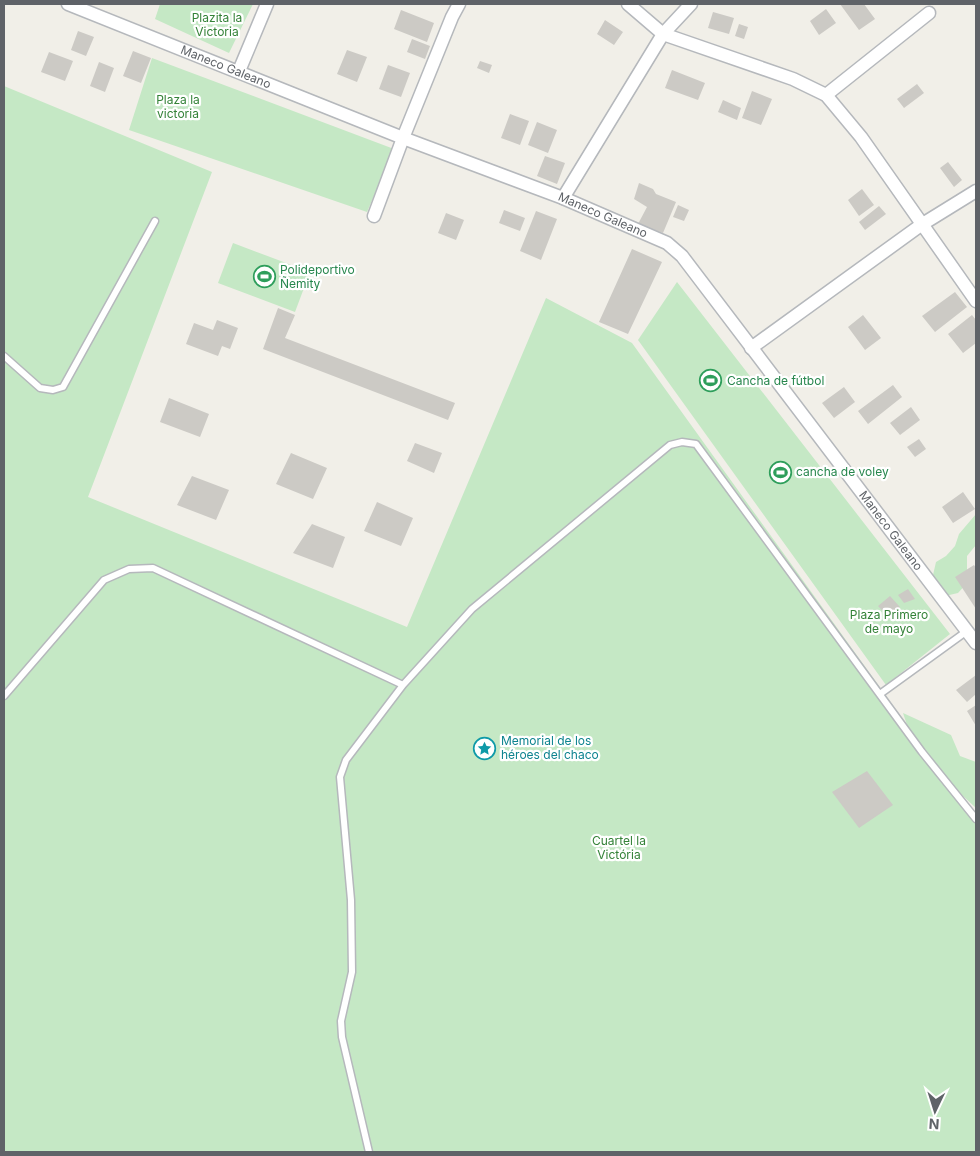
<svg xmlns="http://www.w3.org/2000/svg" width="980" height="1156" font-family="Inter,sans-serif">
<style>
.green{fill:#c5e8c5}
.building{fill:#cccac5}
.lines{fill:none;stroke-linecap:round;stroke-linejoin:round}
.service-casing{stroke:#b5b8bc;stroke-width:9}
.minor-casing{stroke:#b5b8bc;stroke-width:15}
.service{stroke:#fff;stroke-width:6}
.minor{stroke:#fff;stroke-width:12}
.labels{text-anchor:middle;stroke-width:4.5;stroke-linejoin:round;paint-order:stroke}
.park-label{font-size:12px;fill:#348238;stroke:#fff}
.street-label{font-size:12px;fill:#5f6368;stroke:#fff}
.leisure-label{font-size:12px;fill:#27864d;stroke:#fff;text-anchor:start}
.culture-label{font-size:12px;fill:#0d838f;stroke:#fff;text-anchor:start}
</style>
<rect width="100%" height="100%" fill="#f1efe8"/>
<path class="green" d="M160,4H253L229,53L155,19Z
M152,58L394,149L367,212L129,130Z
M4,86L212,172L88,497L407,627L546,298L632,343L907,725L903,713L951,735L960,756L976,762V808L950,784L976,821V1152H4Z
M233,243L310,272L295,312L218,283Z
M677,282L950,634L886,685L638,340Z
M976,514V545L967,556V583L958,593L945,596L933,575L936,562L946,556L955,546L959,534Z"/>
<path class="building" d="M840,4H864L875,19L859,30Z
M826,9L836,23L819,35L810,21Z
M401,10L434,23L427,42L394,29Z
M713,12L734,18L729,34L708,28Z
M605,20L623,32L614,45L597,34Z
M739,24L748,27L744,39L735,36Z
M78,31L94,37L86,56L71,50Z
M412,39L430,46L425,59L407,52Z
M347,50L367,57L357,82L337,74Z
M133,51L151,58L141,83L123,76Z
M49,52L73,61L65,81L41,72Z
M480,61L492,65L489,73L477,68Z
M99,62L114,68L105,92L90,86Z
M388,65L410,73L401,97L379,89Z
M672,70L705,83L698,100L665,88Z
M917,84L924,93L904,108L897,99Z
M752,91L772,99L761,125L742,118Z
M723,100L741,108L737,120L718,112Z
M510,114L529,121L520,145L501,138Z
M537,122L557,130L548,153L528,145Z
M545,156L565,163L557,184L537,176Z
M948,162L962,180L954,187L940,168Z
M639,183L653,189L656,194L676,202L663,233L638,224L647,207L634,199Z
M862,189L874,205L859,216L848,200Z
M678,205L689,210L684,221L673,217Z
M879,206L886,214L865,230L859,222Z
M504,210L525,218L520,231L499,223Z
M536,211L557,219L541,260L520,251Z
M446,213L464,220L456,240L438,233Z
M632,249L662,262L628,334L599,322Z
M955,292L967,307L935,332L922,316Z
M278,308L295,315L285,338L455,403L448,420L263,349Z
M863,315L881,338L865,350L848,327Z
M972,315L976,320V343L963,353L948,334Z
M217,320L238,328L230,349L222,346L218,356L186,344L194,323L213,330Z
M893,385L902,397L868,424L858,411Z
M844,387L855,402L834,418L822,403Z
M169,398L209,414L200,437L160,422Z
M911,407L920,420L900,435L890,423Z
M919,439L926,449L915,457L907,447Z
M415,443L442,453L434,473L407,461Z
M291,453L327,468L313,499L276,484Z
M192,476L229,490L216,520L177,505Z
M963,492L975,509L953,523L942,507Z
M377,502L413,518L401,546L364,531Z
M312,524L345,537L333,568L293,553Z
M974,565L976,568V609L955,577Z
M908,589L915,599L904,603L898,595Z
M890,596L900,607L888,617L878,606Z
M976,675V694L967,702L956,690Z
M976,705V726L967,711Z
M867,771L893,805L859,828L832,792Z"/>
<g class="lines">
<defs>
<path id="service" d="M4,356L40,388L53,390L63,387L155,221
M403,685L472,609L670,445L682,442L696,444L922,752L976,819
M880,694L967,631
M4,696L104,580L129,569L153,568L403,685L346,760L340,777L351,900L352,972L341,1021L342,1037L369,1152"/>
<g id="minor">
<path id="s1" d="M68,4L403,138L563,198L667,243L682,256L976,643"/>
<path d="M628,4L663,34L793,79L826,95L861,137L976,301"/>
<path d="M239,71L267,4"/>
<path d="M826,95L929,13"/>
<path d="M563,198L663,34L691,4"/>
<path d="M374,216L403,138L452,17L459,4"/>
<path d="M751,348L921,225L976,191"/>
</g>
</defs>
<use href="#service" class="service-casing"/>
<use href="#minor" class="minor-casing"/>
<use href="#service" class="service"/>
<use href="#minor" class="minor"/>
</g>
<defs>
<symbol id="stadium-ring" viewBox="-11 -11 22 22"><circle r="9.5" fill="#fff" stroke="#2e9e5b" stroke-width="1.5"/><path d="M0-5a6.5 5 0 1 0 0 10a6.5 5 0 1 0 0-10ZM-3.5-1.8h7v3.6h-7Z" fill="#2e9e5b"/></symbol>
<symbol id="sight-ring" viewBox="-11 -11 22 22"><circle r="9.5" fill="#fff" stroke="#0f9aa8" stroke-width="1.5"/><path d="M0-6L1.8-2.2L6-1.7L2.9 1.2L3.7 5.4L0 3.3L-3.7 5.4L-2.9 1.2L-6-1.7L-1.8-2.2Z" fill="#0f9aa8"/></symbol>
</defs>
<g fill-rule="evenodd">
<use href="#stadium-ring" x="252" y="264" width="25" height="25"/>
<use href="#stadium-ring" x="698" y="368" width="25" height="25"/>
<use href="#stadium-ring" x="768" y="460" width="25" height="25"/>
<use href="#sight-ring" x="472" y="736" width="25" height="25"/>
</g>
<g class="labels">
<g class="park-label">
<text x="217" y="22">Plazita la<tspan x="217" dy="14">Victoria</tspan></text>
<text x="178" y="104">Plaza la<tspan x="178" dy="14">victoria</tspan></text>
<text x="889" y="619">Plaza Primero<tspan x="889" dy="14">de mayo</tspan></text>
<text x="619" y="845">Cuartel la<tspan x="619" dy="14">Victória</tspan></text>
</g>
<g class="street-label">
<text dy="4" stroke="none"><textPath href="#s1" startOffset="170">Maneco Galeano</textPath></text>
<text dy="4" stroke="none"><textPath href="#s1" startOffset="575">Maneco Galeano</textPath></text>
<text dy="4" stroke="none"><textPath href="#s1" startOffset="1010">Maneco Galeano</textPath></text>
</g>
<g class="leisure-label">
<text x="280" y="274">Polideportivo<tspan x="280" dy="14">Ñemity</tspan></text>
<text x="727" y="385">Cancha de fútbol</text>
<text x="796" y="476">cancha de voley</text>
</g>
<g class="culture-label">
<text x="501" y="745">Memorial de los<tspan x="501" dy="14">héroes del chaco</tspan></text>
</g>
</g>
<rect width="980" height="1156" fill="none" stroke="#5f6368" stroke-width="10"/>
<g transform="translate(935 1111) rotate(184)" stroke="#ffffff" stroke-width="4" paint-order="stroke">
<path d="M0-4L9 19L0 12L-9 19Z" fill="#5f6368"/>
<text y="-8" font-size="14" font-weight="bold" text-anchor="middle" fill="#5f6368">N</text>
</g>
</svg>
